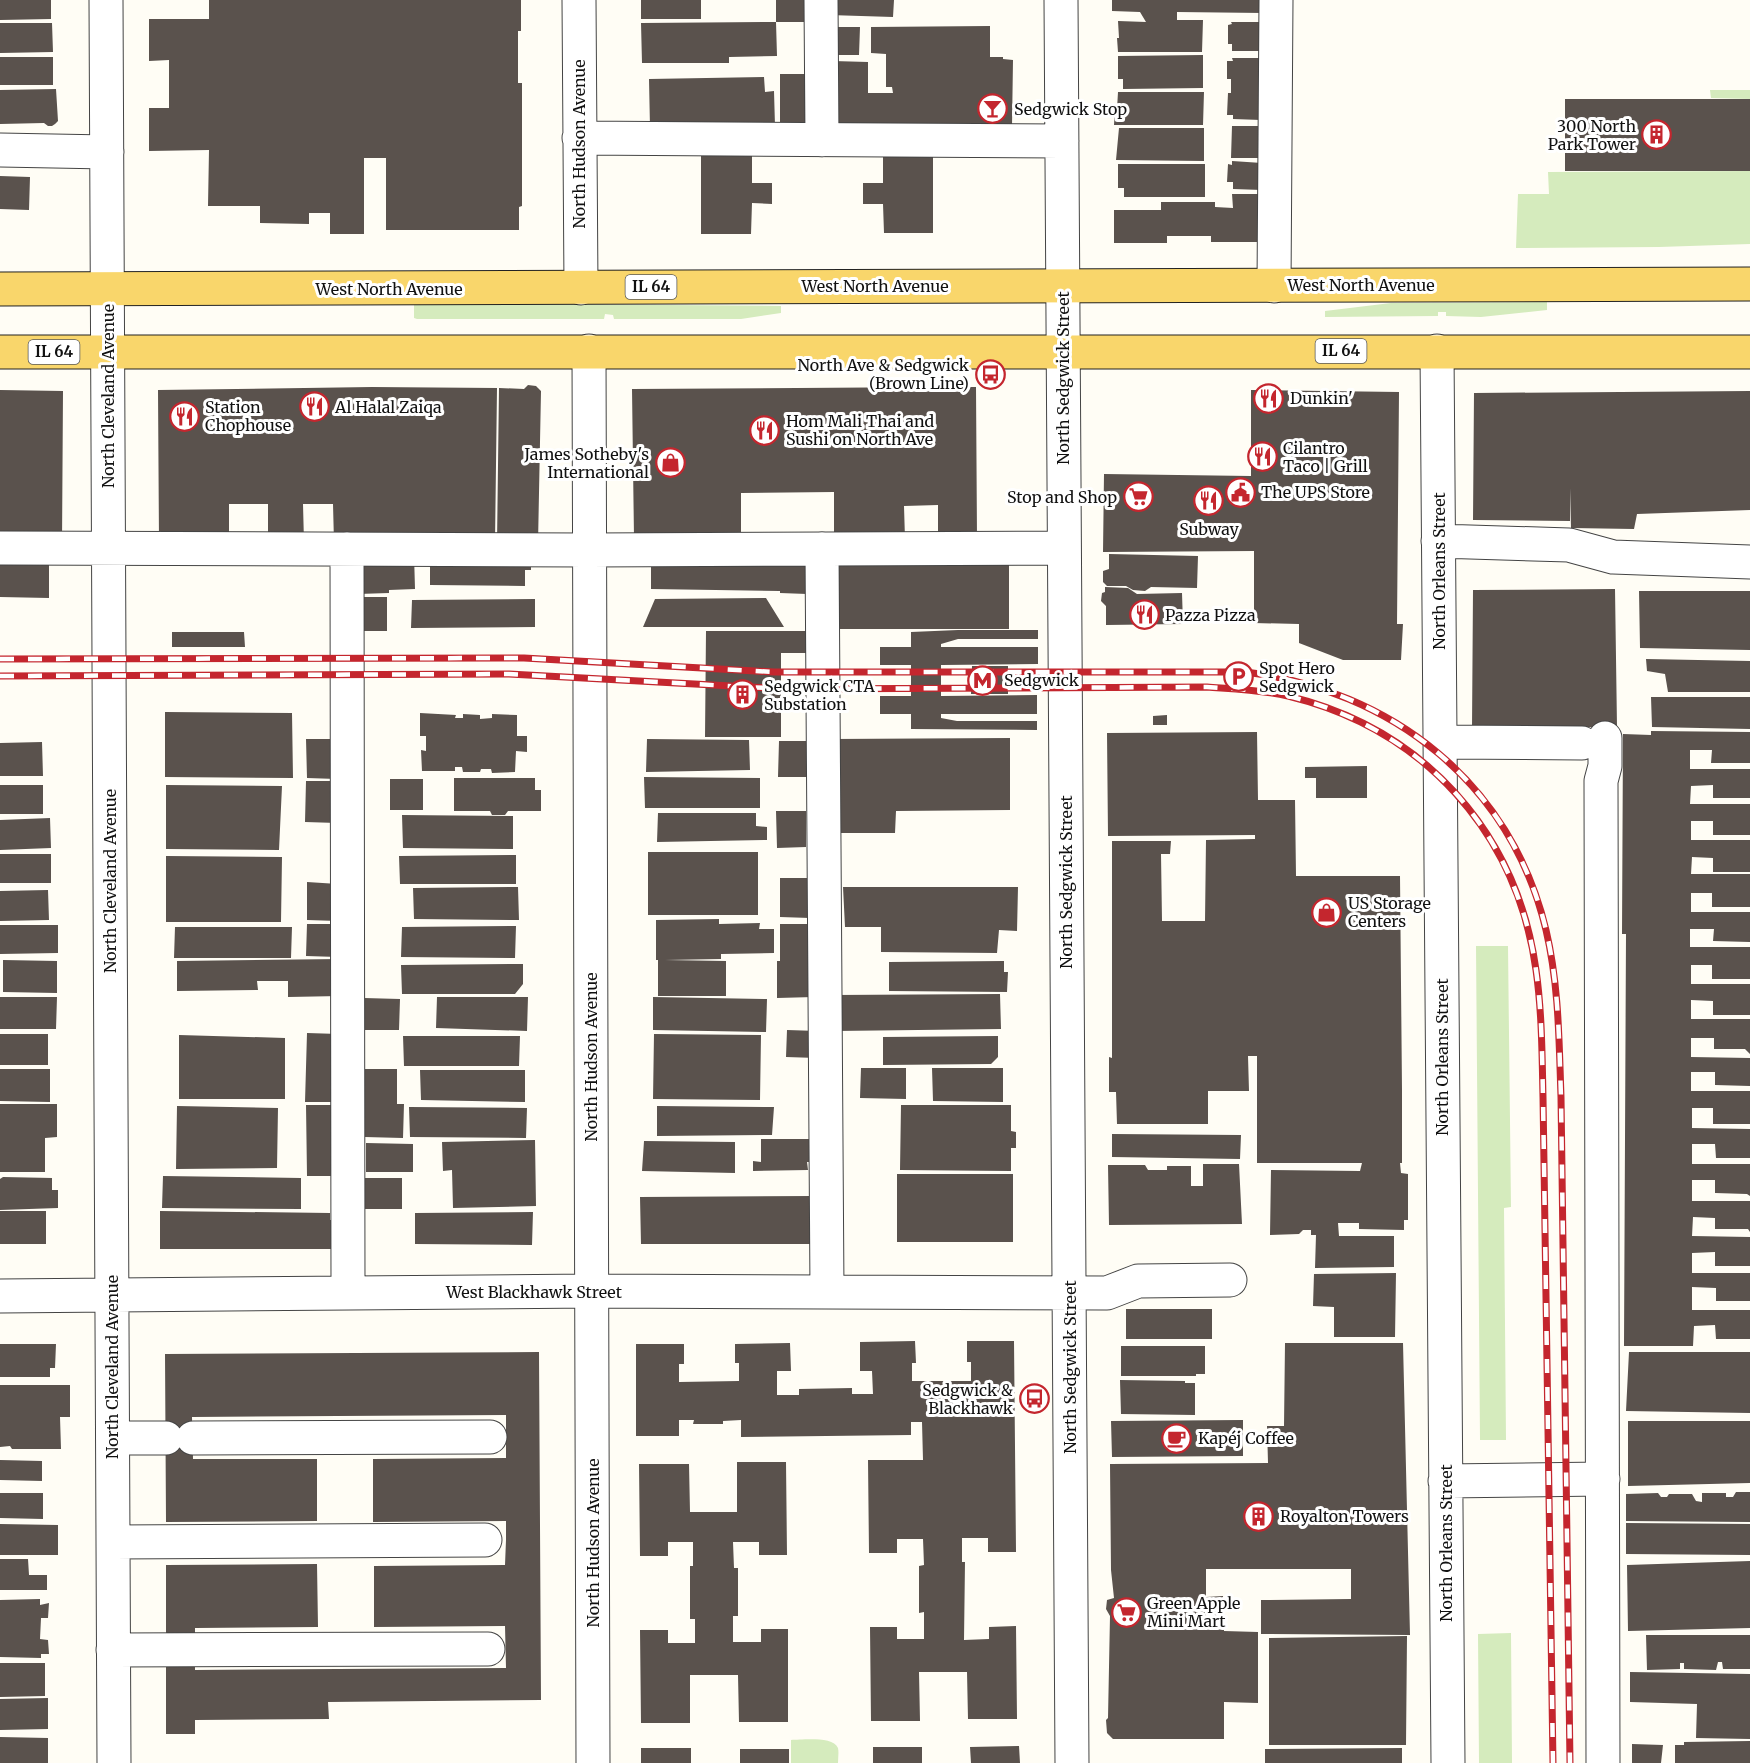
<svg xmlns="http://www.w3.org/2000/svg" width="1750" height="1763" font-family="Merriweather,serif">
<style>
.green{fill:#d5ebbd}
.building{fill:#5a524d}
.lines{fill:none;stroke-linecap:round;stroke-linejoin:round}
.minor-casing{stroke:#444;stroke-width:35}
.major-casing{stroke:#222;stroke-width:35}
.minor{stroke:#fff;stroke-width:33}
.major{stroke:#f9d66b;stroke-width:33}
.rail-casing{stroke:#c4262e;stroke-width:7}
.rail{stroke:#fff;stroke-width:4.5;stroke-dasharray:14;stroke-linecap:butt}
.labels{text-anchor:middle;stroke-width:6;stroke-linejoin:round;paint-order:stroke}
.shield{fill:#fff;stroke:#585858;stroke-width:1.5}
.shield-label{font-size:15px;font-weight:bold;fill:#111}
.poi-label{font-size:16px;fill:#111;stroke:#fff;text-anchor:start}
.street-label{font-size:16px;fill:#111;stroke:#fff}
</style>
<rect width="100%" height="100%" fill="#fffdf5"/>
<path class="green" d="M1710,90H1750V99L1711,98Z
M1750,171V244L1659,247L1516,248L1518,194H1549L1548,172Z
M1547,302V310L1481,317L1446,316V312H1438V316L1325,317V311L1391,303Z
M414,303L781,306V313L741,319H614L613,315L605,314L604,319H417L414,318Z
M1476,946H1508L1511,1207L1504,1208L1506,1440H1480Z
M1511,1633L1512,1763H1479L1478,1634Z
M791,1740C802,1740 833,1736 838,1748C839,1753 838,1758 838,1763H791Z"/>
<path class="building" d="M0,0H51V19L0,20Z
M209,0H521V31H518V83H522V206L519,207V230H386V158H364V234H330V213H309V224L260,223V206H208L209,150L149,151V108H169V60L149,61V19H209Z
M641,0H701V19H641Z
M776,0H807V22H776L777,56L729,57V63H642L641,23L776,22Z
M829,0H894L893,17L829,15Z
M1112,0H1263V13L1177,12V20H1203L1202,52H1118L1117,38H1119L1118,21L1146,22L1140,12L1112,11Z
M1231,22H1261V51H1232V44H1228V25L1232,24Z
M0,23H52L53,52L0,53Z
M990,26V57H1003V59L1013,60L1012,126L832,127L833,61L868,62V93H893L892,87H886V54L871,53V27Z
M830,27H860L859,55H830Z
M1203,55V88L1123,89V79H1118V56Z
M0,57H53V85H0Z
M1232,58H1262L1261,120L1233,119V115H1227L1228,93H1231V79H1227V61H1233Z
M780,74H811V119L795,128H780Z
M764,77L765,92L774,91L775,126L650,128L649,79Z
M56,89L58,121L55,124L52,126H48L44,123L0,124V90Z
M1118,92H1204L1203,125H1114L1115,109H1117Z
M1565,99H1750V171H1565Z
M1232,126H1263L1262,158H1231Z
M1119,128H1204V161L1116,160Z
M933,153V233H884L883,204H863V183H883V154Z
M701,154H752V183H772V204L752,203L751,234H701Z
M1232,161L1262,163V190L1233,189V182H1227L1228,164L1232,165Z
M1118,164H1205V197H1124V188H1118Z
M0,176L30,177L29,210L0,209Z
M1232,194H1262V242H1211V236H1167V243H1114V210H1161V202H1215V207L1233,208Z
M939,380H963V387H976L977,538H938V505L904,506L905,539L834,540V492L741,493V537L634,538L632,389L939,387Z
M528,385L536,386L541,391L538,544H497L499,388L524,389Z
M372,387L497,388L495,542H334L333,504H303L304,542L268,543V504H229V542H159L158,390Z
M0,390L63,391L62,544H0Z
M1251,390L1399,392L1397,624H1403L1401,660H1343L1299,643V624L1254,623V551L1103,552L1104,474L1251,476Z
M1750,391V510L1637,514L1634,529L1571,528L1570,488V521L1473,520L1474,393Z
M414,554L415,589L389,590V593L358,594L356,556Z
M1109,554L1198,556L1197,588L1151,587L1145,591L1133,590L1126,586H1107L1103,582V571L1109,569Z
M430,556H531V570H525V586L430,585Z
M651,557H808L807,594L780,593V591L651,589Z
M1009,558V629H832V559Z
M0,563L49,564V598L0,597Z
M1105,587L1128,588L1137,594L1182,593L1183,624L1106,625V606L1101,601L1102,593L1105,592Z
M1615,589L1617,727L1472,728L1473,590Z
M1639,591H1750V650L1640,648Z
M362,597H387V631H362Z
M766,598L784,627H643L655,599Z
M535,599V627L411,628L412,600Z
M958,630H1038V639H958L941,644V647H1038V664L941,665V696L1037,695V714H941V718L957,721H1037V730L911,729V714H880V696H911V665H880V647H911V632Z
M706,631H809L808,653H781V737H705Z
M172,632H244L245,647H172Z
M1646,659L1750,661V692H1668L1665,674L1647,671Z
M972,666H1008V694H971Z
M1651,697H1750V729L1652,727Z
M165,712L292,713L293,778L165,777Z
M420,713L456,715L455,718H463V714L480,715V719L492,718V714L517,715V736H527V752L516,751L515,772L492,773L491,769H481L480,772H463L462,767H455V771H422L421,750L426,751V736H420Z
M1167,715V725H1153V716Z
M1651,731L1750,732V763H1711L1712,750H1690V769H1750V798H1713V785L1691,786L1690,804H1750V835H1713V821H1691V840H1750V872H1713V858L1692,857L1691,874H1750V907H1712V893H1691V912H1750V942L1713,941L1714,929H1690V947H1750V979H1712V965H1691V984H1750V1015H1713V1001L1691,1000V1019H1750V1054L1745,1049H1714V1038H1691V1057L1750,1058V1086L1715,1085V1072H1691V1091H1750V1124H1713V1108H1692V1128L1750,1129V1158H1716L1715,1144H1692V1164H1750V1196L1747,1194L1715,1193V1180H1692V1201H1750V1232L1748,1229H1715V1218L1693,1217L1692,1236L1750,1237V1266H1715V1252L1692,1253V1273H1750V1301H1716V1288L1692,1287V1310H1750V1339H1716L1715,1325L1694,1326L1693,1346H1624L1626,934H1622L1623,734L1651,735Z
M1257,732L1258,800H1295L1296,876H1400L1402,1090V1163H1400L1401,1173L1408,1174V1220H1404V1230L1359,1229V1223H1338L1339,1236H1394V1267L1315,1268L1316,1235H1311V1230H1303L1299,1234L1270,1235L1271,1170L1360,1171L1362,1163H1257V1056H1248L1249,1091H1208V1124H1117L1116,1092H1109V1057L1112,1058V841H1171L1170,854H1161L1162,921H1205L1206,840L1255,839V835L1108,836L1107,733Z
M1010,738V810L896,811L895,833H838L832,739Z
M306,739H340L337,779L307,778Z
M647,739L749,740L750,770L646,772Z
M779,741H812V777H778Z
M42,742L43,776H0V743Z
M1367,766V798H1316V778H1305V767Z
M644,777L760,778V808H645Z
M454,778H535V790H541V811H508L505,815H492L490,811H454Z
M390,779H423V810H390Z
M306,781H338L337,823L305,822Z
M0,785H43V814H0Z
M166,785L282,786L279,850L166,849Z
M776,811H806V847L777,848Z
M658,813H756V826L767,827V840L657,842Z
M402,815L513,816V849L403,848Z
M50,818L51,848L0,850V820Z
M648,852H758V915H648Z
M0,854H51V883H0Z
M516,855V884H400L399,856Z
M166,856L282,857L281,922H166Z
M780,878H811L810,918L780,917Z
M307,882L338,884V921L307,920Z
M518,887L519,920L414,919L413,888Z
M843,887H1018L1017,931L999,930L997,953L881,952V927H845Z
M48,890L49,920L0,921V891Z
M719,919V924L760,923L759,929H774V953L721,954V959L665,960L726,961V996H658V960H656V920Z
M307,924H338V957L306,956Z
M780,924H810L814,997L777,998V961H780Z
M0,925H58V953L0,954Z
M516,926L515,958L401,957L402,927Z
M175,927H292L291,958H174Z
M340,959V996L288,997V981H257L258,990L177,991V961Z
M3,960L57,961V993L3,992Z
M1004,961V972H1008L1007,992L889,991V962Z
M523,964V984L515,994H402L401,965Z
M1000,994L1001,1029L835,1031L834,995Z
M0,997H57L56,1029H0Z
M437,997H528L527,1031L436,1028Z
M653,997L767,999L766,1032L653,1030Z
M364,998L400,999L399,1030H365Z
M787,1030L818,1031L817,1058L786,1057Z
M307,1033L339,1034V1102H305Z
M0,1034H48V1065H0Z
M654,1034L761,1035L760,1100L653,1099Z
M179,1035L285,1038V1099H179Z
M403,1036H520L519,1066H404Z
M998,1036V1057L991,1064L883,1065V1037Z
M861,1068H906V1099L860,1098Z
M932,1068H1003V1102L933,1101Z
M0,1069H50V1102L0,1101Z
M363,1069H397V1104H404L403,1138L365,1137Z
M420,1070H525V1102L421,1100Z
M0,1104H57V1137L45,1138V1172H0Z
M306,1105H338V1176H307Z
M901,1105H1011V1131L1016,1132V1148H1011V1171L900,1170Z
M177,1106L278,1108L277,1168L176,1169Z
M657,1106L774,1107L772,1135L657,1136Z
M409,1107L527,1108L526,1138L410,1137Z
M1112,1134L1241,1135L1240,1159L1112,1157Z
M761,1139H817V1162H807L808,1170L753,1171V1161L761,1162Z
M535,1140L536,1206L453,1208L452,1170L443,1171L442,1142Z
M644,1141L735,1142V1173L642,1171Z
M366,1143L413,1144V1172H366Z
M1203,1164H1239L1242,1224L1109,1225L1108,1165H1145L1148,1170H1167V1166H1191V1186H1203Z
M897,1174H1013V1242H897Z
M163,1176L301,1178V1209L162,1208Z
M3,1177L52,1178V1190H58V1208L0,1210V1179Z
M364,1178H402V1209H365Z
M814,1196L815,1244H641L640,1197Z
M0,1211H46V1244H0Z
M160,1211L330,1213V1220H340V1249H160Z
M533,1212L532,1245L415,1244V1213Z
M1396,1273L1395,1337H1334V1307L1313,1306L1314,1274Z
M1126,1309H1212V1339H1126Z
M915,1341L916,1363H912V1381H971V1362H967V1341H1014L1016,1552H988V1538H962V1562H965L964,1640L989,1639V1627L1016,1626L1017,1719H968L967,1672H919L920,1721H871L870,1627H897V1639H924V1612L919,1613V1566L924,1565L923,1539H897V1553H869L868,1460H923L922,1422H911V1435L741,1437V1420L723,1421V1424H693L694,1420H679V1436H636V1344H684V1364H679V1382L739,1381V1363H735V1344L790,1343L791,1371H777V1395H799V1389L852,1388V1394H873L872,1371H860V1342Z
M1285,1343H1403L1410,1635L1261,1634V1600L1351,1599V1569H1206V1597L1223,1596L1224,1631L1258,1632V1703L1224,1702V1739H1113L1107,1733L1106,1720L1108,1718L1110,1616L1106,1609L1107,1600L1114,1598L1111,1570L1110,1464L1268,1463L1267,1426H1284Z
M0,1344H56L55,1368H50V1377H0Z
M1121,1346H1205V1374H1196V1376H1121Z
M539,1352L541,1700L328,1702L329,1719L195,1720V1734H166V1565L317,1564L318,1627L195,1628V1670L506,1668L505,1626L374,1627V1566L505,1565L506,1540V1521L373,1522V1459L506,1458V1415L192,1417L193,1459H317V1521L166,1522L165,1354Z
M1629,1352H1750V1413L1626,1411Z
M1120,1380L1185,1381V1383H1195V1415L1121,1414Z
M0,1385H70V1417H60L61,1449H12L10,1446L0,1447Z
M1243,1420V1456L1112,1457L1111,1421Z
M1628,1421H1750V1483L1628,1486Z
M0,1460L42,1461V1481L0,1480Z
M737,1462H786L787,1555H759V1542H733L734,1568H738V1616H733V1642H761V1629H788V1722H739L738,1675H690V1723H641L640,1630H668V1643H695V1619H690V1566H693V1542H668V1556H640L639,1464H689L690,1512H737Z
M1736,1492H1750V1522L1626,1521V1494L1658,1493L1661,1497H1667L1669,1494H1692L1696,1501L1702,1502V1493H1726V1497H1733Z
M0,1493H43V1519L0,1518Z
M1626,1523L1750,1524V1555L1626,1554Z
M0,1524L58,1525V1555H0Z
M0,1559H28L29,1575H47V1590H0Z
M1750,1561V1628L1628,1631L1627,1565Z
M40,1599V1605L49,1603L48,1618H41L40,1639L48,1640L49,1654H41V1658L0,1657V1600Z
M1646,1635H1750V1669H1723L1722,1662H1718L1716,1670L1684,1669V1663H1680V1669L1647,1670Z
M1407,1636L1406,1745H1269V1638Z
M0,1663H45V1696L0,1697Z
M1630,1672L1750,1674V1739L1696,1738L1697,1704L1630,1702Z
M48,1698V1729L0,1730V1699Z
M0,1737L48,1738V1763H0Z
M1750,1741V1763H1675V1745H1684V1742Z
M1632,1744L1663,1745L1661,1763H1632Z
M1019,1746L1020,1763H971L970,1747Z
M873,1747H922V1763H873Z
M641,1748H691V1763H641Z
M1402,1748V1763H1265V1749Z
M740,1749H789V1763H740Z"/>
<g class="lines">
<defs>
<path id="minor" d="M106,0L114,1763
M579,0L581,288
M821,0L822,140
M1061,0L1072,1763
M579,138L1062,141
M0,150L107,152
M1274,286L1276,0
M589,351L593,1763
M1437,351L1448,1763
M1438,541L1569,545L1613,557L1750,562
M0,548L589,550L1064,548
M347,549L348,1293
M822,549L827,1292
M1440,742L1582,743
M0,1296L592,1291L1107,1293L1138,1281L1230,1280
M113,1438H166
M193,1438L490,1437
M1445,1481L1603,1479
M113,1542L485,1540
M113,1650L488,1649
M1603,1763L1601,781L1605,766V738"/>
<path id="major" d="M0,289L1750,284
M0,352H1750"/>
</defs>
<use href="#minor" class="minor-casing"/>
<use href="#major" class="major-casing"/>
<use href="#minor" class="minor"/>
<use href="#major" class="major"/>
<defs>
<path id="rail" d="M0,659L524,658L774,672H1245C1392,690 1511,783 1546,930C1559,985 1559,1041 1561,1097L1570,1763
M0,676L509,674L785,689L1207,687C1234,689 1262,690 1288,696C1424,729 1517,832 1536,970C1542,1012 1542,1055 1543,1097L1553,1763"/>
</defs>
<use href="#rail" class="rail-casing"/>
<use href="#rail" class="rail"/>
</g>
<defs>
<symbol id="bar-ring" viewBox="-11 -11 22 22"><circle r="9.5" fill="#fff" stroke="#c4262e" stroke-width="1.5"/><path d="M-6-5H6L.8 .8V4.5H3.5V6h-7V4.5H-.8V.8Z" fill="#c4262e"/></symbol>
<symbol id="building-ring" viewBox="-11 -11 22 22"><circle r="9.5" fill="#fff" stroke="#c4262e" stroke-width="1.5"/><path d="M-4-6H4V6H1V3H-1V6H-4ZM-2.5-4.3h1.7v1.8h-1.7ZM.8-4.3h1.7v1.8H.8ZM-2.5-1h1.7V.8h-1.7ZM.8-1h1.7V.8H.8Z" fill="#c4262e"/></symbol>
<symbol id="bus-ring" viewBox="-11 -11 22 22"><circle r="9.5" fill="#fff" stroke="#c4262e" stroke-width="1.5"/><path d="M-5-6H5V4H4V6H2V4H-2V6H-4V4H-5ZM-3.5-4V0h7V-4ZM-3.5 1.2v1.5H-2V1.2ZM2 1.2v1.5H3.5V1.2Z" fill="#c4262e"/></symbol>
<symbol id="restaurant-ring" viewBox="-11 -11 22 22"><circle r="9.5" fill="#fff" stroke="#c4262e" stroke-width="1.5"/><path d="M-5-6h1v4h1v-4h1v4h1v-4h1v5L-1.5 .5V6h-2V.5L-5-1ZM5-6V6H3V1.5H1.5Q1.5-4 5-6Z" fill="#c4262e"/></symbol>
<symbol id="shop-ring" viewBox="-11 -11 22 22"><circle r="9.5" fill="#fff" stroke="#c4262e" stroke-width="1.5"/><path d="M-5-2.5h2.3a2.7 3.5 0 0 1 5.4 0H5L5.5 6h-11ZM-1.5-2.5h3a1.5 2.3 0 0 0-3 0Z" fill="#c4262e"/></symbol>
<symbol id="civic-ring" viewBox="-11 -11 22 22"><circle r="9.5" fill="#fff" stroke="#c4262e" stroke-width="1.5"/><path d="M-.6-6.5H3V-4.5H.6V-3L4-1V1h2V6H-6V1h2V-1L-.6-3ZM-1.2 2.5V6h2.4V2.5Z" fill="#c4262e"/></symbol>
<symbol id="supermarket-ring" viewBox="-11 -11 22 22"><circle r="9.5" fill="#fff" stroke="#c4262e" stroke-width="1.5"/><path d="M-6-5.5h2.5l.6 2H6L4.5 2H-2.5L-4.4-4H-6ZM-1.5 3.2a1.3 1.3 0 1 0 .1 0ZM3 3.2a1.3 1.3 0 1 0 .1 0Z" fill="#c4262e"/></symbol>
<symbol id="parking-ring" viewBox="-11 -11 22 22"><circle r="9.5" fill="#fff" stroke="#c4262e" stroke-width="1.5"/><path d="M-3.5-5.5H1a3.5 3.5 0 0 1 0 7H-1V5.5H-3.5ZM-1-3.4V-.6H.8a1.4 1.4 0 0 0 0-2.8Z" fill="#c4262e"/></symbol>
<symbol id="metro-ring" viewBox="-11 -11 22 22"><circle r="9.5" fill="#fff" stroke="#c4262e" stroke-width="1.5"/><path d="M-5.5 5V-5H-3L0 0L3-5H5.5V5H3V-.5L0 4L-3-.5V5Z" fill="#c4262e"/></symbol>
<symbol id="cafe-ring" viewBox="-11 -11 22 22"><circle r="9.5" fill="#fff" stroke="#c4262e" stroke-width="1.5"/><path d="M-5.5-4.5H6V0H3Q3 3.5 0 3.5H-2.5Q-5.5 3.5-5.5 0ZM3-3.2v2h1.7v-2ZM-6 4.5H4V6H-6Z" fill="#c4262e"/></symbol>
</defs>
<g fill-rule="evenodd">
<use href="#bar-ring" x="976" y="92" width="33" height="33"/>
<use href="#building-ring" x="1640" y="118" width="33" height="33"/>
<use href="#bus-ring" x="974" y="358" width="33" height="33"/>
<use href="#restaurant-ring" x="1252" y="382" width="33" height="33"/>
<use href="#restaurant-ring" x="298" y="390" width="33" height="33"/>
<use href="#restaurant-ring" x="168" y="400" width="33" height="33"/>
<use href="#restaurant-ring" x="748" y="414" width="33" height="33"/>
<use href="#restaurant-ring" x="1246" y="440" width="33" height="33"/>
<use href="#shop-ring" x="654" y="446" width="33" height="33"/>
<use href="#civic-ring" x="1224" y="476" width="33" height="33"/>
<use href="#supermarket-ring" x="1122" y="480" width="33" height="33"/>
<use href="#restaurant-ring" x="1192" y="484" width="33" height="33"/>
<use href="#restaurant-ring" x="1128" y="598" width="33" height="33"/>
<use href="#parking-ring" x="1222" y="660" width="33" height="33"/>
<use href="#metro-ring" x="966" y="664" width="33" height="33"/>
<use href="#building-ring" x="726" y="678" width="33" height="33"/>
<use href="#shop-ring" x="1310" y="896" width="33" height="33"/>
<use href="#bus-ring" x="1018" y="1382" width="33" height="33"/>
<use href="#cafe-ring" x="1160" y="1422" width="33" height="33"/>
<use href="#building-ring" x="1242" y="1500" width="33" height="33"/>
<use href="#supermarket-ring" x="1110" y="1596" width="33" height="33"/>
</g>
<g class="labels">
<g class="shield">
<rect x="625.5" y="275" width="51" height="24" rx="4.5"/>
<rect x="1315.5" y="339" width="51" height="24" rx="4.5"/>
<rect x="28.5" y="340" width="51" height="24" rx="4.5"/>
</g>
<g class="shield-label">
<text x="651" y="292">IL 64</text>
<text x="1341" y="356">IL 64</text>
<text x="54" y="357">IL 64</text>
</g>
<g class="poi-label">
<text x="1014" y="115">Sedgwick Stop</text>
<text x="1636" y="132" text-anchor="end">300 North<tspan x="1636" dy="18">Park Tower</tspan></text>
<text x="969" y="371" text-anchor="end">North Ave &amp; Sedgwick<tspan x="969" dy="18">(Brown Line)</tspan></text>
<text x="1290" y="404">Dunkin'</text>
<text x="205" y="413">Station<tspan x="205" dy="18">Chophouse</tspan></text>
<text x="335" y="413">Al Halal Zaiqa</text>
<text x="786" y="427">Hom Mali Thai and<tspan x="786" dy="18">Sushi on North Ave</tspan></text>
<text x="1283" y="454">Cilantro<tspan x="1283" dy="18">Taco | Grill</tspan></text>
<text x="649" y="460" text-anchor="end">James Sotheby's<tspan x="649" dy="18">International</tspan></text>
<text x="1261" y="498">The UPS Store</text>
<text x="1117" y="503" text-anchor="end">Stop and Shop</text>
<text x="1209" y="535" text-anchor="middle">Subway</text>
<text x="1165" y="621">Pazza Pizza</text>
<text x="1259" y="674">Spot Hero<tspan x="1259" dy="18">Sedgwick</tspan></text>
<text x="1004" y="686">Sedgwick</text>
<text x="764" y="692">Sedgwick CTA<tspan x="764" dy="18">Substation</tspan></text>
<text x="1348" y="909">US Storage<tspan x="1348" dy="18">Centers</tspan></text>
<text x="1013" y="1396" text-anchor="end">Sedgwick &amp;<tspan x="1013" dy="18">Blackhawk</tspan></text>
<text x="1198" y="1444">Kapéj Coffee</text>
<text x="1280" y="1522">Royalton Towers</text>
<text x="1147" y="1609">Green Apple<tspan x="1147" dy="18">Mini Mart</tspan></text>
</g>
<g class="street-label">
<text transform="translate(579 144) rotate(-90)" y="6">North Hudson Avenue</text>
<text x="1361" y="291">West North Avenue</text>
<text x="875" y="292">West North Avenue</text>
<text x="389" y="295">West North Avenue</text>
<text transform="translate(1063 378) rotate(-90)" y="6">North Sedgwick Street</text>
<text transform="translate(108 396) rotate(-90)" y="6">North Cleveland Avenue</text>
<text transform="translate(1439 571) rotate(-90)" y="6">North Orleans Street</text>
<text transform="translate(110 881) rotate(-90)" y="6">North Cleveland Avenue</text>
<text transform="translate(1066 882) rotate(-90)" y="6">North Sedgwick Street</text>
<text transform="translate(591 1057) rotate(-90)" y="6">North Hudson Avenue</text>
<text transform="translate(1442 1057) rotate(-90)" y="6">North Orleans Street</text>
<text x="534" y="1298">West Blackhawk Street</text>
<text transform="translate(112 1367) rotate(-90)" y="6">North Cleveland Avenue</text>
<text transform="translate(1070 1367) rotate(-90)" y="6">North Sedgwick Street</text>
<text transform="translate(593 1543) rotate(-90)" y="6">North Hudson Avenue</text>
<text transform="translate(1446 1543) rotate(-90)" y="6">North Orleans Street</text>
</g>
</g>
</svg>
